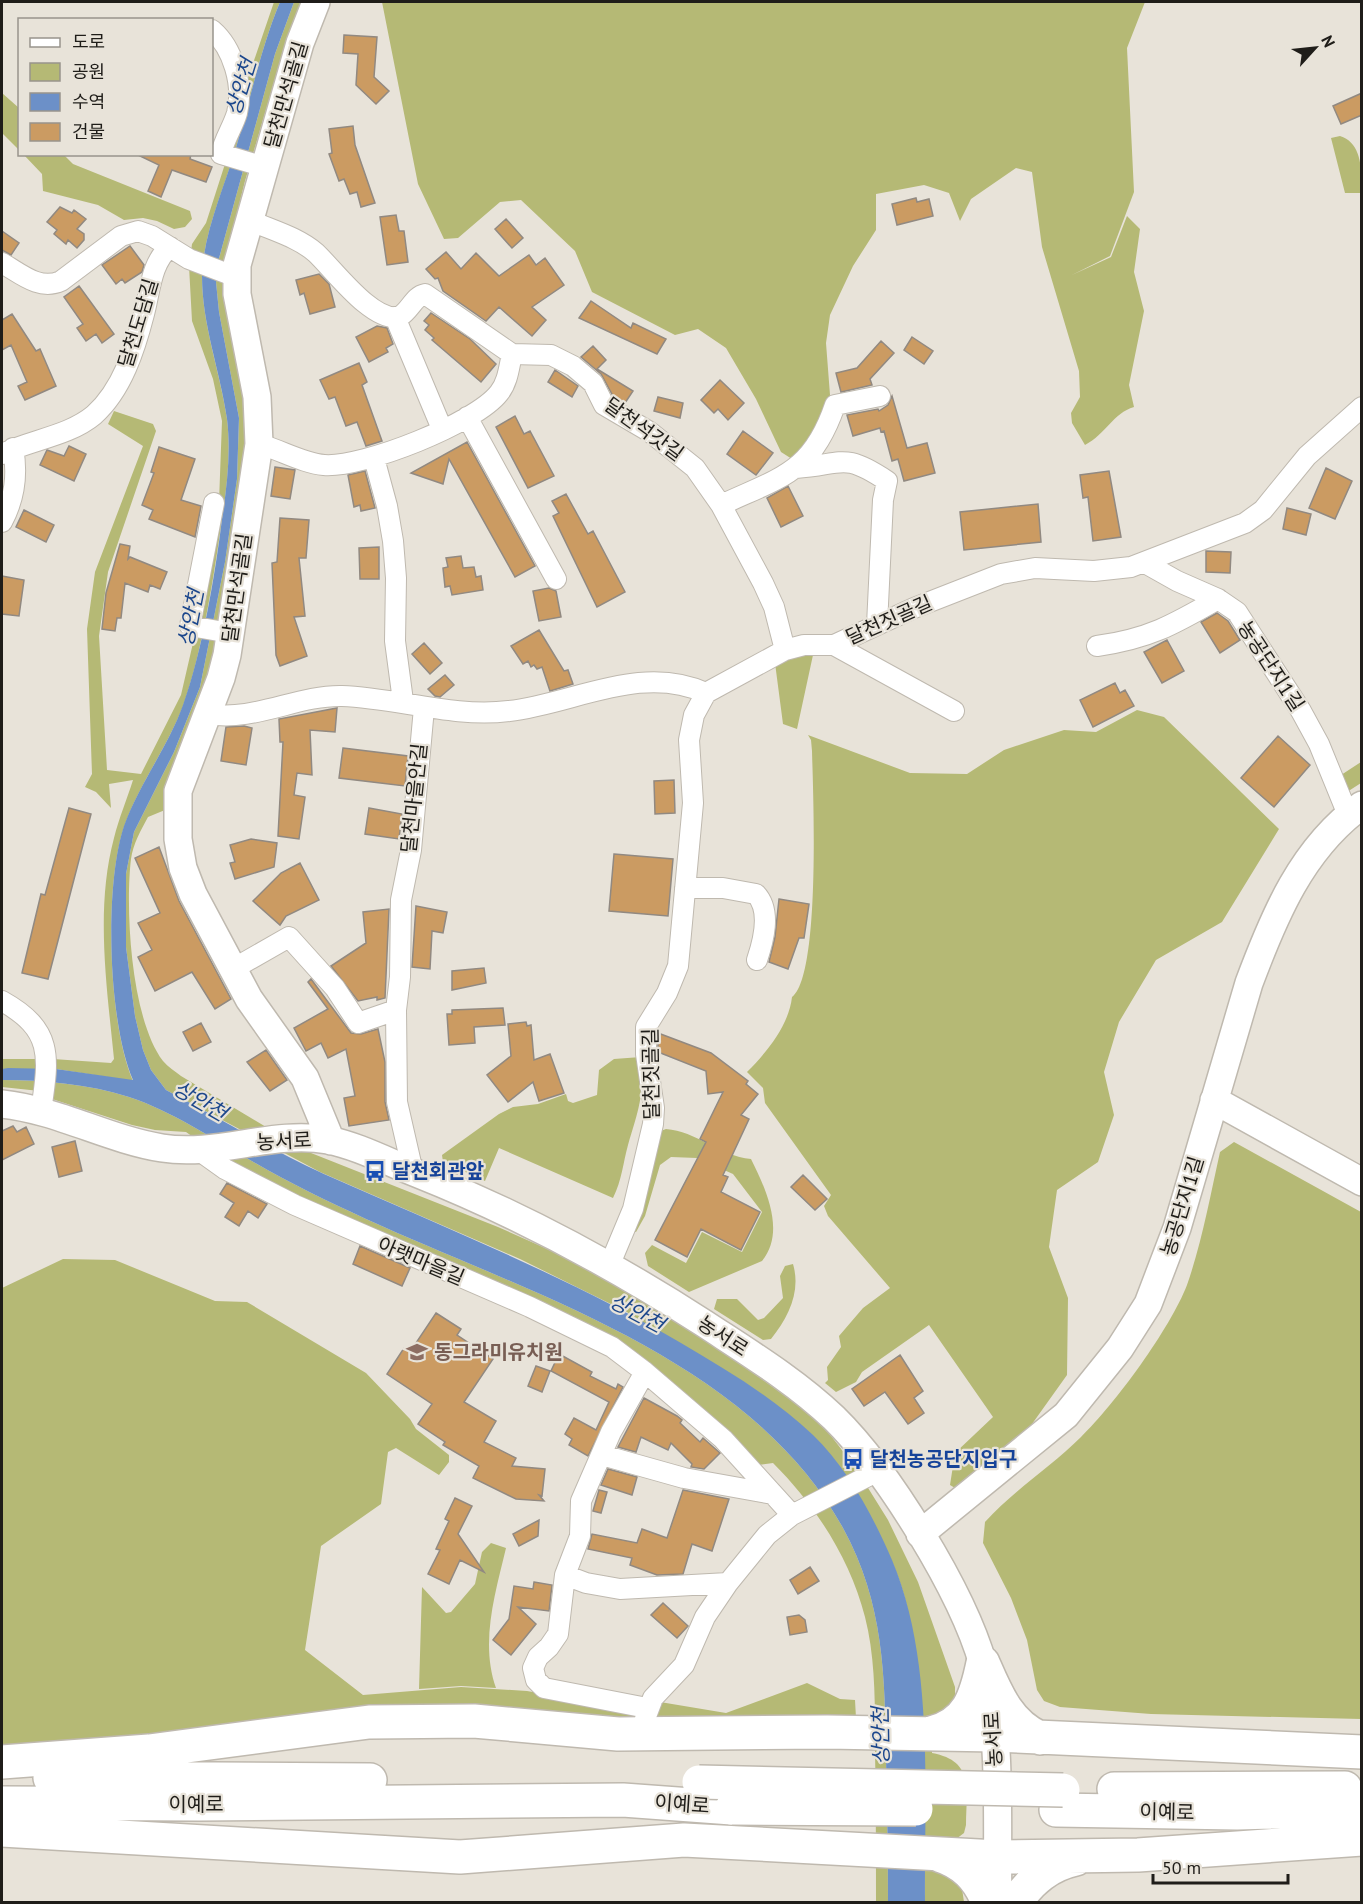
<svg xmlns="http://www.w3.org/2000/svg" width="1363" height="1904" font-family="'PT Sans','Noto Sans KR',sans-serif">
<style>
.green{fill:#b5b975}
.water{fill:#6c90c8}
.building{fill:#cb9b62;stroke:#918981;stroke-width:1.5}
.lines{fill:none;stroke-linecap:round;stroke-linejoin:round}
.street-casing{stroke:#bfb9af;stroke-width:22}
.secondary-casing{stroke:#bfb9af;stroke-width:30}
.highway-casing{stroke:#bfb9af;stroke-width:36}
.street{stroke:#fff;stroke-width:20}
.secondary{stroke:#fff;stroke-width:27}
.highway{stroke:#fff;stroke-width:33}
.highway-bridge-casing{stroke:#bfb9af;stroke-width:36;stroke-linecap:butt}
.highway-bridge{stroke:#fff;stroke-width:33}
.labels{text-anchor:middle;stroke-width:4.5;stroke-linejoin:round;paint-order:stroke}
.street-label{font-size:20px;fill:#1f1d19;stroke:#e8e3d9}
.transit-label{font-size:20px;font-weight:bold;fill:#164399;stroke:#e8e3d9;text-anchor:start}
.education-label{font-size:20px;font-weight:bold;fill:#785e54;stroke:#e8e3d9;text-anchor:start}
.water-label{font-size:21px;font-style:italic;fill:#1c478c;stroke:#e8e3d9}
</style>
<rect width="100%" height="100%" fill="#e8e3d9"/>
<path class="green" d="M274,2H280C260,50 250,101 235,151C223,191 203,235 202,276C202,325 220,371 227,419C231,452 227,487 222,519C214,576 202,653 183,706C167,748 139,784 124,827C104,886 108,1023 133,1081L56,1069H2V1059H53L111,1063L114,1059C107,988 95,909 114,838C119,818 127,799 133,780L109,784L111,808L96,792L85,787L92,774L87,629L95,572L143,446L108,424L114,411L153,424L156,431L108,572L99,636L107,770L141,774L181,695L199,617L219,502L222,421L213,379L192,321L189,266L192,244L206,223L242,111L243,81L248,78Z
M294,2H302L280,62L245,181L224,265L248,424L243,481L214,664L165,810L148,817C141,830 133,844 131,859C125,910 131,1019 163,1061C168,1067 175,1071 181,1076L306,1151L498,1227L590,1268L720,1349L809,1413L825,1428L855,1467L888,1520L918,1582L955,1687V1698L949,1708L931,1717L932,1753C975,1761 966,1790 966,1825L964,1833L952,1842L951,1875L961,1882L964,1902H925C924,1804 928,1704 907,1607C900,1574 884,1544 869,1514L627,1312L520,1259L320,1172L166,1090L151,1070L143,1050L135,1016L126,947V874L134,832L174,752L200,687L225,562L237,479L239,418L219,312L216,282L218,262L275,54Z
M382,2H1145L1127,48L1134,192L1110,256L1072,275L1111,257L1127,216L1140,229L1134,272L1144,311L1129,385L1134,407C1113,413 1106,434 1085,445L1072,423L1071,413L1080,397L1079,371L1042,247L1032,172L1016,168L971,199L960,221L949,193L924,185L876,194V230L853,266L830,315L826,343L830,395L824,419L792,459L781,452L756,399L726,348L698,329L675,335L592,292L575,251L521,200L500,202L458,238L444,239L418,184Z
M2,93L19,108V150L2,133Z
M1340,136C1363,143 1362,173 1361,193H1345L1331,138Z
M24,155H64L73,164L190,211L192,219L185,227L174,229L157,221L143,218L124,220L98,205L43,191L42,174Z
M805,655H813L797,729L783,724L775,663Z
M1137,710L1164,717L1279,829L1222,922L1156,960L1119,1022L1104,1072L1114,1115L1098,1162L1057,1190L1049,1247L1068,1298L1067,1375L1032,1424L1017,1441L955,1488L950,1485L955,1453L993,1417L929,1325L862,1372L856,1382L836,1392L825,1383L828,1380L827,1367L841,1347L839,1336L863,1308L890,1288L828,1216L824,1206L831,1195L765,1103L763,1088L747,1072C767,1052 789,1025 792,997C821,975 813,791 812,751L811,740L808,735L910,773L967,774L1004,750L1064,730L1096,732Z
M1361,762V783L1347,792L1338,777Z
M641,1057C644,1097 639,1108 628,1145C623,1163 622,1180 613,1198L499,1148L485,1181L443,1162L442,1155L499,1114L513,1107L538,1104L566,1094L568,1101L573,1103L597,1095L599,1070L614,1059Z
M2,1080C44,1080 88,1084 129,1097C172,1111 211,1138 250,1160C287,1182 327,1201 366,1219C530,1294 750,1359 843,1528C884,1603 885,1676 886,1759C887,1807 888,1855 888,1902H876C876,1852 876,1802 875,1752C875,1708 876,1660 865,1617C850,1558 815,1505 773,1463L758,1465L648,1366L230,1163L186,1132L155,1130L132,1125L52,1099L49,1092L2,1087Z
M666,1129C696,1131 719,1156 751,1159C766,1189 786,1232 762,1261L689,1292L648,1266L645,1253L652,1245L686,1263L702,1232L742,1252L762,1212L733,1174L697,1158L671,1157L660,1165L645,1216L636,1232H630L658,1132Z
M1234,1142L1361,1212V1719L1151,1714L1060,1707L1044,1701L1037,1690L1027,1640L1011,1598L983,1543L985,1522C1014,1490 1051,1467 1081,1437C1115,1404 1170,1329 1187,1285C1202,1242 1210,1197 1220,1152Z
M63,1259L115,1260L215,1301L247,1302L366,1373L410,1419L416,1429L449,1455V1462L439,1475L396,1448L388,1452L381,1504L321,1546L305,1650L363,1695L461,1687L527,1691L623,1708L632,1714L637,1722L660,1702L726,1713L807,1683L840,1699L855,1700L856,1718L699,1730L360,1714L361,1705L359,1714L2,1750V1288Z
M793,1264C801,1291 789,1317 771,1339L763,1340L714,1309L717,1299H737L758,1320L764,1318L783,1298L780,1276L785,1266Z
M491,1543L506,1548C495,1594 480,1643 496,1688L461,1686L419,1689L422,1587L446,1613L451,1612L475,1584L482,1552Z"/>
<path class="water" d="M280,2H294L275,54L218,262L216,282L219,312L239,418L237,479L225,562L200,687L174,752L134,832L126,874V947L135,1016L143,1050L151,1070L166,1090C218,1117 271,1150 324,1174C446,1228 566,1276 681,1343C727,1370 774,1398 813,1435C848,1469 873,1516 892,1560C935,1662 924,1793 925,1902H888C888,1855 887,1807 886,1759C885,1676 884,1603 843,1528C750,1359 530,1294 366,1219C327,1201 287,1182 250,1160C211,1138 172,1111 129,1097C88,1084 44,1080 2,1080V1069L8,1068L56,1069L133,1080C108,1023 104,886 124,826C139,784 168,747 183,705C202,652 215,576 222,519C227,486 231,452 227,419C220,370 202,325 202,276C203,235 223,190 235,151C250,101 260,50 280,2Z"/>
<path class="building" d="M344,35L377,37L374,77L389,91L376,104L356,85L358,54L343,53Z
M1362,93V115L1341,124L1333,106Z
M353,126L355,145L375,203L361,207L357,192L350,194L344,179L339,181L329,154L332,153L329,129Z
M136,154H191L190,159L212,167L206,182L172,170L161,197L148,191L159,165Z
M916,198L917,202L929,199L933,216L897,225L892,204Z
M60,207L72,213L74,210L86,219L77,229L84,234V240L77,248L68,240L66,244L54,234L57,230L47,222Z
M396,215L399,231H404L408,262L387,265L380,217Z
M506,219L523,238L512,248L495,229Z
M2,231L19,243L11,255L2,250Z
M130,246L144,265L142,272L125,283L122,279L116,284L102,265Z
M446,252L461,269L476,253L499,276L529,255L536,265L545,258L564,285L532,307L546,320L532,336L499,307L486,321L443,291L438,278L435,279L426,269Z
M319,274L329,284L335,307L310,314L304,293L300,295L296,280Z
M79,286L114,334L102,343L96,334L86,341L77,328L83,324L64,297Z
M591,301L631,328L633,323L666,339L657,354L579,318Z
M431,313L470,339L496,364L481,382L432,340L434,338L425,330L429,325L424,321Z
M12,314L36,351L40,349L56,386L25,400L18,386L27,382L11,345L2,350V320Z
M377,326L387,328L393,344L386,348L388,352L369,362L356,337Z
M912,337L933,351L924,364L904,350Z
M881,341L894,353L870,379L872,385L841,392L836,373L857,368Z
M593,346L606,360L597,369L633,391L625,403L613,396L601,374L581,357Z
M359,363L367,382L362,385L382,441L366,446L357,422L346,426L335,397L329,399L320,380Z
M555,370L578,386L572,397L548,382Z
M720,380L744,403L728,420L718,409L714,413L701,400Z
M892,396L907,448L927,443L935,473L904,481L898,459L892,461L884,431L881,432L880,428L853,436L847,415L878,409L879,411L888,405Z
M658,397L683,403L680,418L654,411Z
M515,416L524,434L530,431L554,476L528,488L496,427Z
M743,431L773,453L756,475L727,454Z
M467,442L535,566L515,577L449,459L443,484L411,473Z
M69,446L86,454L74,481L40,465L47,450L64,456Z
M159,447L195,459L181,500L201,506L195,537L149,519L153,510L142,505L154,473L151,472Z
M275,467L295,470L290,499L271,496Z
M1326,468L1352,481L1335,519L1309,508Z
M365,471L375,508L361,511L360,505L354,507L348,475Z
M1109,471L1121,537L1093,541L1088,497L1083,498L1080,475Z
M788,486L803,516L781,527L767,498Z
M566,494L588,534L593,531L625,592L597,607L553,516L559,513L552,501Z
M1038,504L1041,542L964,550L960,512Z
M1287,508L1311,514L1306,535L1283,529Z
M24,510L54,525L46,542L16,527Z
M280,518L309,520L306,558H299L305,616L294,617L307,656L280,666L276,655L272,563L277,562Z
M120,544L130,546L128,559L130,557L167,572L160,589L150,585L148,592L125,583L121,618H117L115,631L102,629L106,593Z
M379,547V579H360L359,548Z
M1206,551L1231,552L1230,573L1206,572Z
M461,556L463,568L474,567L476,577L481,576L483,590L452,595L450,586L445,587L443,568L448,567L446,558Z
M2,576L24,580L19,616L2,614Z
M549,588L556,591L561,617L539,621L533,591Z
M1217,613L1228,621L1240,640L1220,653L1201,622Z
M539,630L564,671L568,670L573,684L550,691L542,667L537,669L534,665L531,667L528,661L523,664L511,646Z
M1167,640L1184,671L1162,683L1144,652Z
M424,643L442,663L430,674L412,654Z
M445,675L454,685L440,697L435,696L428,689Z
M1115,683L1120,693L1125,690L1134,706L1093,727L1080,700Z
M337,708L335,732L310,730L312,775L297,773L294,795L305,797L299,839L278,836L283,742H280L279,719Z
M244,726L252,728L246,765L221,761L226,727Z
M1278,736L1310,765L1274,807L1241,778Z
M343,748L408,756L405,786L339,778Z
M674,780L675,813L655,814L654,781Z
M69,808L91,814L48,979L22,973L41,894L45,895Z
M369,808L402,814L399,839L365,834Z
M251,839L277,843L274,867L235,879L230,863L235,862L230,845Z
M159,847L179,901L231,999L215,1009L192,972L155,991L138,957L152,950L138,923L160,913L135,858Z
M614,854L673,859L668,916L609,911Z
M300,863L319,900L286,916L280,925L253,901L281,873Z
M779,899L809,904L804,938H799L788,969L769,962L775,937Z
M416,906L447,912L443,933L432,931L430,969L412,967Z
M389,909L385,998L377,1000V997L358,1001L331,966L366,943L363,912Z
M484,968L486,983L452,990V971Z
M311,979L351,1033L361,1034L378,1029L385,1062V1102L389,1120L349,1126L344,1098L355,1096L346,1049L328,1058L321,1043L306,1051L294,1028L328,1009L308,982Z
M503,1008L505,1025L474,1027L475,1043L449,1045L447,1014H452V1010Z
M526,1022L527,1026L531,1025L534,1060L550,1054L564,1093L539,1101L533,1082L508,1102L487,1075L511,1056L508,1024Z
M201,1023L211,1042L193,1051L183,1032Z
M658,1033L711,1053L748,1081L746,1084L758,1094L741,1115L749,1119L723,1175L728,1177L721,1192L760,1212L741,1250L701,1229L687,1257L655,1240L706,1142L700,1139L723,1092L708,1094L706,1071L658,1052Z
M266,1050L287,1080L270,1091L247,1062Z
M13,1126L17,1132L26,1127L34,1144L2,1160V1131Z
M75,1141L82,1171L59,1177L52,1147Z
M803,1175L827,1199L815,1210L791,1187Z
M227,1183L267,1204L258,1218L248,1211L239,1226L225,1217L234,1203L220,1194Z
M360,1246L410,1268L402,1286L353,1264Z
M436,1313L461,1329L457,1335L493,1359L464,1402L496,1421L484,1442L516,1458L512,1466L545,1469L542,1496L539,1495L544,1501L516,1499L473,1478L479,1466L443,1445L445,1442L418,1424L432,1404L387,1374L404,1348L410,1352Z
M559,1354L592,1372L590,1376L616,1389L618,1384L623,1387L588,1456L569,1445L572,1439L565,1434L574,1418L596,1430L609,1402L551,1371Z
M900,1355L923,1391L914,1398L924,1413L908,1424L885,1392L864,1406L852,1389Z
M536,1366L550,1371L542,1392L528,1386Z
M644,1398L677,1416L682,1420L680,1423L700,1442L703,1438L720,1453L704,1469L691,1467L692,1464L671,1443L668,1450L641,1437L636,1452L618,1447Z
M608,1469L637,1477L632,1495L601,1485Z
M599,1490L607,1492L601,1513L593,1511Z
M683,1490L729,1499L712,1551L692,1544L683,1574L657,1575L630,1565L632,1558L588,1549L592,1534L637,1543L642,1529L667,1538Z
M455,1498L472,1506L458,1534L484,1572L460,1560L449,1584L428,1574L440,1550L436,1549L449,1521L445,1519Z
M539,1520L538,1536L519,1546L513,1534Z
M810,1567L819,1581L798,1594L790,1580Z
M534,1582L552,1585L549,1611L518,1607L536,1624L511,1655L493,1640L509,1619L514,1586L533,1589Z
M663,1603L688,1626L677,1638L651,1615Z
M799,1615L805,1620L807,1632L790,1635L787,1617Z"/>
<g class="lines">
<defs>
<path id="street" d="M212,30C233,48 244,85 237,113C233,127 224,139 221,154L265,167
M249,220C271,230 298,237 316,253C335,271 372,322 399,317C410,311 414,296 425,294L512,354L551,355L573,366L593,383L604,405L650,432L695,468L721,505L763,583L774,607L785,650
M2,263C20,273 39,291 61,281L121,236L138,231L152,236L189,259L236,277
M395,317L442,429
M467,417L556,579
M259,444C281,450 302,463 324,465C363,468 476,423 499,393C508,382 509,367 512,354
M2,454C30,440 69,436 94,415C122,390 135,349 144,314C150,292 151,262 170,247
M374,458L387,506L393,541L396,578L395,641L403,701
M796,468C843,465 842,451 887,481L883,500L877,625
M214,503L190,626L230,633
M721,505C781,477 812,473 835,405L880,396
M2,522C15,498 18,475 13,448
M1145,563L1177,581L1218,599L1237,612L1301,711L1319,744L1348,815
M834,645L954,711
M1097,646C1148,639 1173,625 1218,599
M208,714C254,722 297,695 342,696C398,698 453,718 509,711C573,704 641,663 706,693
M685,888H723L756,894C772,911 763,942 757,960
M233,969L289,937L335,988L358,1023L396,1010
M2,1001C54,1030 49,1057 41,1111
M197,1149L225,1169L295,1205L530,1307L612,1347L645,1372L723,1439L792,1515
M413,1172L397,1102L396,1010L400,977L401,900L411,850L424,708
M610,1264L633,1209L653,1124L654,1108L646,1054V1027L667,993L678,966L693,803L689,740L694,715L706,693L785,650L804,645H834L914,608L1001,574L1035,568L1094,571L1131,567L1245,523L1263,510L1307,456L1362,407
M645,1372L611,1432L581,1501L580,1536L565,1575L558,1634L549,1647L538,1657L533,1668L536,1680L544,1688L647,1708
M602,1455L684,1478L773,1494
M565,1575L586,1583L620,1589L728,1583
M645,1719L653,1698L684,1665L705,1617L728,1583L767,1535L792,1515L878,1471"/>
<path id="secondary" d="M316,2L300,43L237,265V294L257,397L259,444L227,655L221,678L178,791V839L183,868L193,894L249,999L305,1078L331,1141
M1214,1100L1362,1182
M2,1104C58,1110 107,1139 162,1148C217,1157 273,1130 328,1140C358,1146 388,1162 416,1173C519,1214 612,1264 705,1324C749,1353 795,1381 834,1418C888,1471 962,1591 983,1664C1003,1736 996,1827 998,1902
M920,1534L1066,1415L1120,1348L1148,1304L1177,1228L1249,983C1274,916 1302,848 1362,805"/>
<path id="highway" d="M983,1663C996,1693 1008,1724 1040,1738
M931,1733C968,1724 976,1697 983,1663
M2,1762L149,1751L369,1722L474,1721L618,1734L827,1732L995,1735L1362,1752
M50,1778L370,1780
M1114,1789L1345,1788
M2,1803L199,1804L623,1800L732,1808
M1056,1810L1237,1813L1362,1809
M2,1830L460,1857L684,1840L997,1857L1138,1855L1362,1839
M939,1855C964,1863 978,1878 988,1902
M1016,1902C1031,1880 1049,1865 1076,1859"/>
</defs>
<use href="#street" class="street-casing"/>
<use href="#secondary" class="secondary-casing"/>
<use href="#highway" class="highway-casing"/>
<use href="#street" class="street"/>
<use href="#secondary" class="secondary"/>
<use href="#highway" class="highway"/>
<defs>
<path id="highway-bridge" d="M699,1782L1063,1790
M732,1808L916,1809"/>
</defs>
<use href="#highway-bridge" class="highway-bridge-casing"/>
<use href="#highway-bridge" class="highway-bridge"/>
</g>
<defs>
<symbol id="bus-bare" viewBox="-9 -9 18 18"><path d="M-5-6H5V4H4V6H2V4H-2V6H-4V4H-5ZM-3.5-4V0h7V-4ZM-3.5 1.2v1.5H-2V1.2ZM2 1.2v1.5H3.5V1.2Z" fill="#1a4fb4" stroke="#e8e3d9" stroke-width="2.5" paint-order="stroke"/></symbol>
<symbol id="school-bare" viewBox="-9 -9 18 18"><path d="M0-5L7-2L0 1L-7-2ZM-4 1L0 2.5L4 1V4Q0 6-4 4Z" fill="#8d6e63" stroke="#e8e3d9" stroke-width="2.5" paint-order="stroke"/></symbol>
</defs>
<g fill-rule="evenodd">
<use href="#bus-bare" x="360" y="1156" width="30" height="30"/>
<use href="#school-bare" x="402" y="1337" width="30" height="30"/>
<use href="#bus-bare" x="838" y="1444" width="30" height="30"/>
</g>
<g class="labels">
<g class="street-label">
<text transform="translate(286 95) rotate(-74)" y="7">달천만석골길</text>
<text transform="translate(138 323) rotate(-73)" y="7">달천도담길</text>
<text transform="translate(644 429) rotate(36)" y="7">달천석갓길</text>
<text transform="translate(237 588) rotate(-82)" y="7">달천만석골길</text>
<text transform="translate(889 620) rotate(-24)" y="7">달천짓골길</text>
<text transform="translate(1271 666) rotate(57)" y="7">농공단지1길</text>
<text transform="translate(414 798) rotate(-84)" y="7">달천마을안길</text>
<text transform="translate(651 1074) rotate(-91)" y="7">달천짓골길</text>
<text transform="translate(284 1141) rotate(-3)" y="7">농서로</text>
<text transform="translate(1182 1206) rotate(-73)" y="7">농공단지1길</text>
<text transform="translate(421 1261) rotate(23)" y="7">아랫마을길</text>
<text transform="translate(723 1336) rotate(33)" y="7">농서로</text>
<text transform="translate(993 1739) rotate(-93)" y="7">농서로</text>
<text x="196" y="1811">이예로</text>
<text transform="translate(682 1804) rotate(4)" y="7">이예로</text>
<text transform="translate(1167 1812) rotate(1)" y="7">이예로</text>
</g>
<g class="transit-label">
<text x="392" y="1178">달천회관앞</text>
<text x="870" y="1466">달천농공단지입구</text>
</g>
<g class="education-label">
<text x="434" y="1359">동그라미유치원</text>
</g>
<g class="water-label">
<text transform="translate(241 87) rotate(-73)" y="7">상안천</text>
<text transform="translate(191 618) rotate(-79)" y="7">상안천</text>
<text transform="translate(200 1101) rotate(30)" y="7">상안천</text>
<text transform="translate(637 1313) rotate(28)" y="7">상안천</text>
<text transform="translate(881 1736) rotate(-91)" y="7">상안천</text>
</g>
</g>
<rect width="1363" height="1904" fill="none" stroke="#1f1d19" stroke-width="6"/>
<rect x="18" y="18" width="195" height="138" fill="#e8e3d9" stroke="#98948c" stroke-width="1.5"/>
<rect x="30" y="38" width="30" height="9" fill="#ffffff" stroke="#98948c" stroke-width="1.5"/>
<text x="72" y="48" font-size="18" fill="#1f1d19">도로</text>
<rect x="30" y="63" width="30" height="18" fill="#b5b975" stroke="#98948c" stroke-width="1.5"/>
<text x="72" y="78" font-size="18" fill="#1f1d19">공원</text>
<rect x="30" y="93" width="30" height="18" fill="#6c90c8" stroke="#98948c" stroke-width="1.5"/>
<text x="72" y="108" font-size="18" fill="#1f1d19">수역</text>
<rect x="30" y="123" width="30" height="18" fill="#cb9b62" stroke="#98948c" stroke-width="1.5"/>
<text x="72" y="138" font-size="18" fill="#1f1d19">건물</text>
<g transform="translate(1315 48) rotate(63)" stroke="#e8e3d9" stroke-width="4.5" paint-order="stroke">
<path d="M0-4.5L10 22L0 15L-10 22Z" fill="#1f1d19"/>
<text y="-9" font-size="16" font-weight="bold" text-anchor="middle" fill="#1f1d19">N</text>
</g>
<path d="M1153 1874v9h135v-9" fill="none" stroke="#1f1d19" stroke-width="3"/>
<text x="1162" y="1874" font-size="18" fill="#1f1d19" stroke="#e8e3d9" stroke-width="4.5" paint-order="stroke">50 m</text>
</svg>
